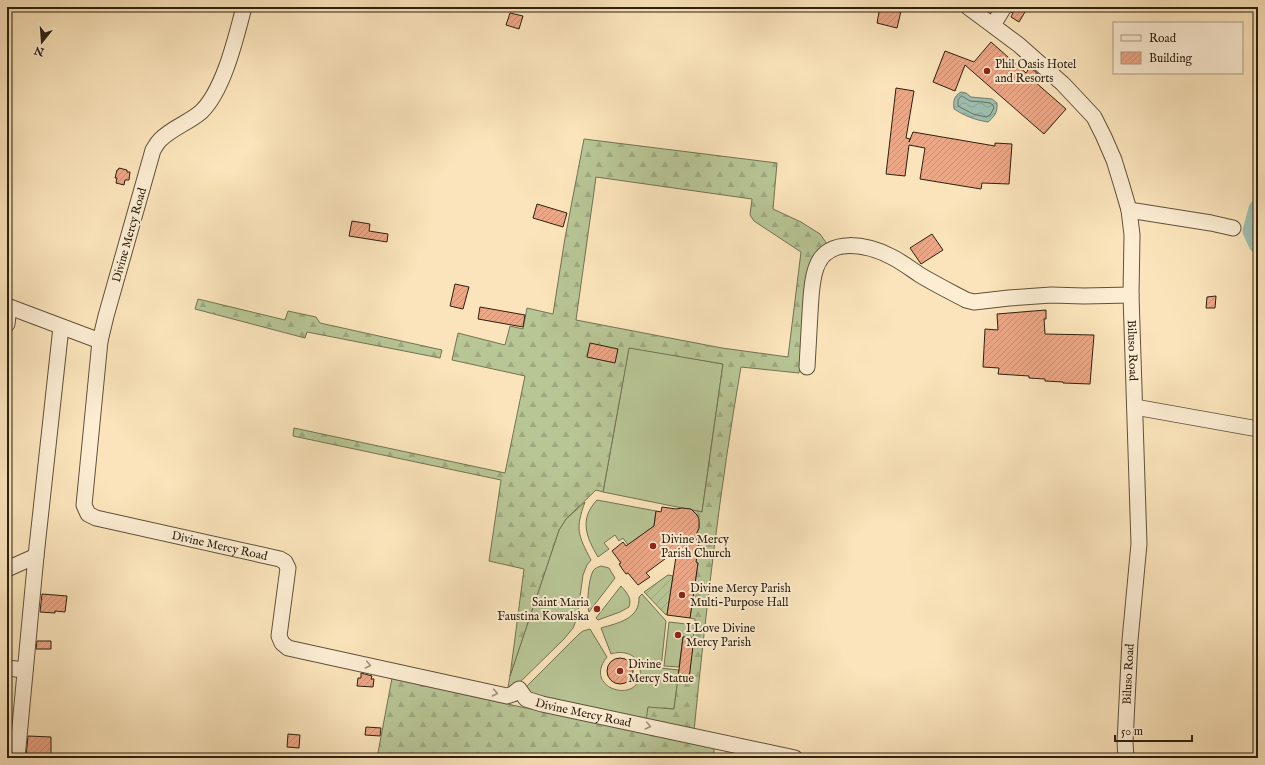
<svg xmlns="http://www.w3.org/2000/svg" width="1265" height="765" font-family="'IM FELL English',serif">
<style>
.grass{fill:#b8c595;stroke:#727252}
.forest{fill:url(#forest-firs);stroke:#727252;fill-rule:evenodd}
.garden{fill:url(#garden-furrows);stroke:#727252}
.water{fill:url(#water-waves);stroke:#717f70}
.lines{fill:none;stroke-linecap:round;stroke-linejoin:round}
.shore{stroke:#667060;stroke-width:1}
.river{stroke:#9fbfb1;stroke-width:19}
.building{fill:url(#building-hatch);stroke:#2d200f}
.minor-casing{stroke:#60513a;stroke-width:17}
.minor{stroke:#fcedd3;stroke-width:15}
.oneway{stroke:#9f917b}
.poi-dot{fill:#8f2418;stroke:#fcedd3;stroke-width:1.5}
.labels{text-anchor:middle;stroke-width:4;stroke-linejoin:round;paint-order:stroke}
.poi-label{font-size:12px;fill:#2d200f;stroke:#fcedd3;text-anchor:start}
.street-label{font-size:12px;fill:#2d200f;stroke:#fcedd3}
</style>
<defs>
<pattern id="forest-firs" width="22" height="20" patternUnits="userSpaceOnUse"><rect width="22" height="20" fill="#b8c595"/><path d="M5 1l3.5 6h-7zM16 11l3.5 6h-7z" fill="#9ea97f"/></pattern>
<pattern id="garden-furrows" width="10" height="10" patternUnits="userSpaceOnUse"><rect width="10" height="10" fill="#b8c595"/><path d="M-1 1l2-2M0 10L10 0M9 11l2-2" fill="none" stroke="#9ea97f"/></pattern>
<pattern id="water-waves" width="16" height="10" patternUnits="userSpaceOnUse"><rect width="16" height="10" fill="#9fbfb1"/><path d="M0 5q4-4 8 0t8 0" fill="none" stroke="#89a497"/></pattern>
<pattern id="building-hatch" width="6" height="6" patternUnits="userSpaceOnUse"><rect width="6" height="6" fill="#eca787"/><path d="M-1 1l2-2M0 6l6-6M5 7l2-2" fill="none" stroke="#cb8f73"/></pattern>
</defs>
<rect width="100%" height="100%" fill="#fbe4bb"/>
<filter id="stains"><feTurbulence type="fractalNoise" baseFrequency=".005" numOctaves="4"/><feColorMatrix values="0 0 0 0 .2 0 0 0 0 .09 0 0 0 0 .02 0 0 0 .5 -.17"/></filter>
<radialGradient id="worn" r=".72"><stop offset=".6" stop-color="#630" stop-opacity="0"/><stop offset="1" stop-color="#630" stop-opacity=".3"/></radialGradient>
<path class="grass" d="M629,347L723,364L702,512L603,492Z
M597,500L656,511L654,526L628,545L623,538L619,541L615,535L604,543L609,549L598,557C586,537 579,519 597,500Z
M585,502C575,529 578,535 591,560L587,565L583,575L577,618L573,628L564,639L511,691L508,687L510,676L559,530L566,519Z
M601,566L609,568L615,578L589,612C586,604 589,578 593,571C595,568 598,567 601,566Z
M621,586C627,593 632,598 629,607L620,612L598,620L596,618Z
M642,594L666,621L661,668L679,670L674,709L664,708L646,720L537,698L524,689L579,634L583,631L590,629L607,657C580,690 645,707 640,668C638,654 623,650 611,654L601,628C618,623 640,619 639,597Z
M669,622L695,625L694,638L683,637L679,667L664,666Z"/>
<path class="forest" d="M584,139L777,163L773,209L801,222L820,234L835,255L823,266L801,359L799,373L741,367C720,487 706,609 694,731L646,720L648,707L674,709L678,678L689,679L695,619L690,618L698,563L696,562L694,536L699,528V523L697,515L692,510L702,512L723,364L629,348L603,492L596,490L566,519L559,530L510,676L524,569L489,561L501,480L293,436L294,428L505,473L525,376L452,360L458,333L505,345L510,326L523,329L527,308L553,314L565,238ZM596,177L752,199L750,215L754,221L801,252L788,357L722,348L576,320Z
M198,299L285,320L288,311L316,317L320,323L442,350L440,358L307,332L305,338L195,309Z
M392,678L521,707L714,745V758H377Z"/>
<path class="garden" d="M668,575L673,576L667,615L665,614L644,592Z"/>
<path class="water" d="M961,92L966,93L971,97L992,99L997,103C998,112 994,117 988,122C975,120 965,116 954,109C953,101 954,96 961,92Z"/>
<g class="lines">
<path class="shore" d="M962,96L970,101L983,102L990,103L993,105L994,108L990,115L986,117L973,114L958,106V100Z"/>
<path class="river" d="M1258,209L1252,231L1258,244"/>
</g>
<path class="building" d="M880,7H902L897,28L877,23Z
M1013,7H1028L1019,22L1011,17L1013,13L1011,12Z
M510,13L523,16L519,29L506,25Z
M991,42L1026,73L1030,67L1039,75L1034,81L1066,109L1044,134L965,65L955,91L933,82L945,51L974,62Z
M896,88L914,91L906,138L910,139L909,142L913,132L995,146V143L1012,144L1009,184L982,183L981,189L920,179L925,148L909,145L905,176L886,174Z
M119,168L127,170V172H130L129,180H125L124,185L116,183L117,178H115L117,170H118Z
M537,204L567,213L563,227L533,218Z
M352,221L370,224L369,231L388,234L387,242L349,236Z
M932,234L943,250L921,264L910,248Z
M455,284L469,287L463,309L450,306Z
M1216,296L1215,308H1206L1207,297Z
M480,307L525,315L523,327L478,319Z
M1046,310V319H1044L1045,334L1094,335L1090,384L1063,383V382L1045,381V379L1029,378V376L998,374L999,368L983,367L985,329L998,330L997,314Z
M590,343L618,349L615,363L587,357Z
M662,507L676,509L682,508L691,509L697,515L699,519V528L695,537L699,543L696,562L698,563L690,618L667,615L677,550L646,573L650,577L638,585L628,573L626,574L623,570L619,564L621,563L612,551L623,542L626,546L654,526L656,511L661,512Z
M42,594L67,596L65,612L55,611V613L40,612Z
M683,637L694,638L689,679L678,678Z
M37,641H51V649H36Z
M607 671a13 13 0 1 1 26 0a13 13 0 1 1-26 0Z
M361,673L372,676L371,679H374L373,687L357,686L358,678H361Z
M366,727L381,728L380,736L365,735Z
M288,734L300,735L299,748L287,747Z
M28,736L51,737V757H26Z"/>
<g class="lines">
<defs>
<g id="minor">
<path id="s1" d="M244,7C236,37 224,90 201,112C188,123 172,128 160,140C157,143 155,147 153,150L106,316L100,341L84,505L88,514L96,518L280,559L285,562L288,568L279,636L282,643L288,648L507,696L513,694L519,689L526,699L542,704L795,758"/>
<path id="s2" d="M968,7L1019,45L1063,84L1094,117L1104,137L1114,160L1122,186L1129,210L1132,235L1131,295L1139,544L1130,640L1125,742L1126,758"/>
<path d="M993,25L1004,7"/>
<path d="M1129,210L1211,223L1233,228"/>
<path d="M7,306L100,341"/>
<path d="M7,324L9,307"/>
<path d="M807,367C808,349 809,331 810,313C811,298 811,282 816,268C827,235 869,245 892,257C902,262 911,269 920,275C935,284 951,292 966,300L974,302L1009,298L1051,295L1084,296L1131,295"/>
<path d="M1135,407L1258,429"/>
<path d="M7,569L36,556"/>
<path d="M7,668L25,670"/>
<path d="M17,758L36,556L61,327"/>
</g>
</defs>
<use href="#minor" class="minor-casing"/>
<use href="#minor" class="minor"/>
</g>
<defs><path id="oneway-chevron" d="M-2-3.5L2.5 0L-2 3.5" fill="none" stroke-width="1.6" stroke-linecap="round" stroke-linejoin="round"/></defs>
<g class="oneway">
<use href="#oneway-chevron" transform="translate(368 665) rotate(12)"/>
<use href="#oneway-chevron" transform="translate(495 693) rotate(12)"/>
<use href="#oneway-chevron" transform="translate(648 726) rotate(12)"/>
</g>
<g class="poi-dot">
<circle cx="987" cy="71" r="4"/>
<circle cx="653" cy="546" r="4"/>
<circle cx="682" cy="595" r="4"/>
<circle cx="597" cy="609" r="4"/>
<circle cx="678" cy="635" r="4"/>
<circle cx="620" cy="671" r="4"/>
</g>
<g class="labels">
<g class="poi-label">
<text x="995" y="68">Phil Oasis Hotel<tspan x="995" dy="14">and Resorts</tspan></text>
<text x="661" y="543">Divine Mercy<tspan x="661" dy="14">Parish Church</tspan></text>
<text x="690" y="592">Divine Mercy Parish<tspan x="690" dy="14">Multi-Purpose Hall</tspan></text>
<text x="589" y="606" text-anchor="end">Saint Maria<tspan x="589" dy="14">Faustina Kowalska</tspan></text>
<text x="686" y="632">I Love Divine<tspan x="686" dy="14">Mercy Parish</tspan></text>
<text x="628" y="668">Divine<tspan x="628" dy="14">Mercy Statue</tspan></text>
</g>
<g class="street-label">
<text transform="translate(129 235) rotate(-74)" y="4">Divine Mercy Road</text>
<text dy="4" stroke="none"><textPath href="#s2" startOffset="408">Biluso Road</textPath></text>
<text dy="4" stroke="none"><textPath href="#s1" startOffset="685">Divine Mercy Road</textPath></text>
<text transform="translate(1128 674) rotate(-87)" y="4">Biluso Road</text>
<text dy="4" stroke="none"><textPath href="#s1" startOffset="1153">Divine Mercy Road</textPath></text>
</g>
</g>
<rect width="1265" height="765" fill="none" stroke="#fbe4bb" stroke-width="24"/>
<rect x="8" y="8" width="1249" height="749" fill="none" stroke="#2d200f" stroke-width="2"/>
<rect x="12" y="12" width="1241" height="741" fill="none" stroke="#2d200f"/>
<rect x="1113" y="22" width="130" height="52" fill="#fcedd3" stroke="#a99b85"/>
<rect x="1121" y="35" width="20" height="6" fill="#fcedd3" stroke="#a99b85"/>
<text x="1149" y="42" font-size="12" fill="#2d200f">Road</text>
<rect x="1121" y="52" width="20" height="12" fill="url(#building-hatch)" stroke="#a99b85"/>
<text x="1149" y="62" font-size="12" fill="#2d200f">Building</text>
<g transform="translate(42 42) rotate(197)" stroke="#fcedd3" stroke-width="3" paint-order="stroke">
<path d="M0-3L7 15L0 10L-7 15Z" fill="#2d200f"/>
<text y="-6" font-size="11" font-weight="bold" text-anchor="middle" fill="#2d200f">N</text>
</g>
<path d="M1115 735v6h77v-6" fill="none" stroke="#2d200f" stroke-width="2"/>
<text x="1121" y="735" font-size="12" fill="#2d200f" stroke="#fcedd3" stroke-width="3" paint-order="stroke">50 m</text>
<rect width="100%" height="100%" filter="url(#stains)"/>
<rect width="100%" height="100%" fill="url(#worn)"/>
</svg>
